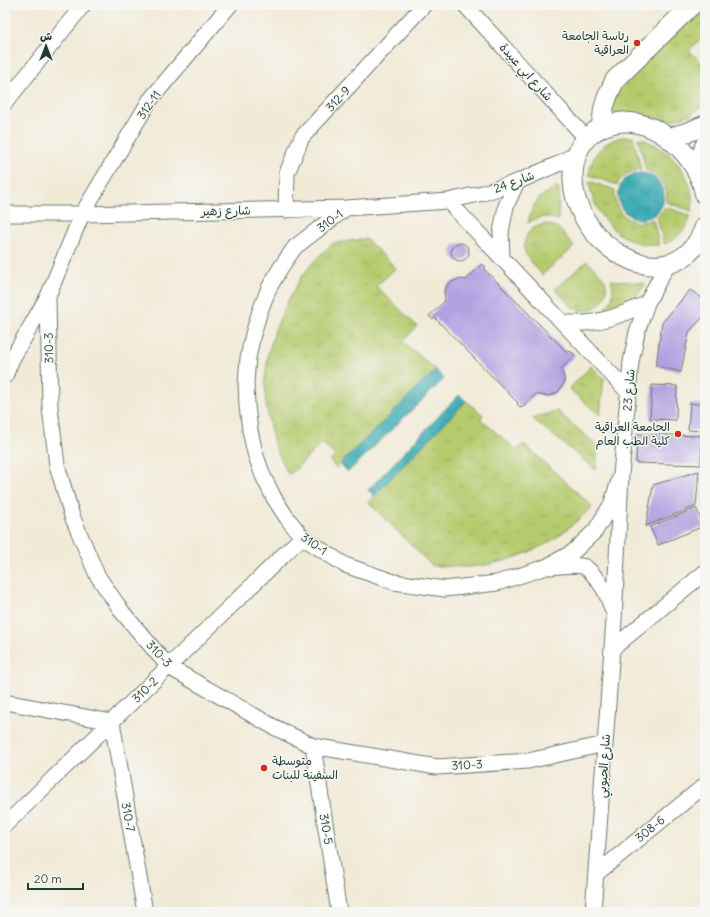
<svg xmlns="http://www.w3.org/2000/svg" width="710" height="917" font-family="Delius,'Playpen Sans Arabic',sans-serif">
<style>
.grass{fill:url(#grass-tufts);stroke:#6a8450}
.water{fill:url(#water-ripples);stroke:#2c7474}
.building{fill:#b2a1e1}
.lines{fill:none;stroke-linecap:round;stroke-linejoin:round}
.minor-casing{stroke:#687a6d;stroke-width:17}
.tertiary-casing{stroke:#687a6d;stroke-width:21}
.minor{stroke:#fff;stroke-width:15}
.tertiary{stroke:#fff;stroke-width:19}
.poi-dot{fill:#c8321e;stroke:#f6f6f2;stroke-width:1.5}
.labels{text-anchor:middle;stroke-width:3;stroke-linejoin:round;paint-order:stroke}
.poi-label{font-size:12px;fill:#1f3d34;stroke:#f6f6f2;text-anchor:end}
.street-label{font-size:12px;fill:#1f3d34;stroke:#f6f6f2}
</style>
<defs>
<pattern id="grass-tufts" width="24" height="20" patternUnits="userSpaceOnUse"><rect width="24" height="20" fill="#b6ca6d"/><path d="M3 7l-1-3M5 7V3M7 7l1-3M15 17l-1-3M17 17v-4M19 17l1-3" fill="none" stroke="#9cae5f"/></pattern>
<pattern id="water-ripples" width="26" height="14" patternUnits="userSpaceOnUse"><rect width="26" height="14" fill="#3aabb4"/><path d="M2 4q2-2 4 0t4 0M15 11q2-2 4 0t4 0" fill="none" stroke="#308c93"/></pattern>
</defs>
<rect width="100%" height="100%" fill="#f6f6f2"/>
<filter id="ink" filterUnits="userSpaceOnUse"><feTurbulence type="fractalNoise" baseFrequency=".025" numOctaves="2"/><feDisplacementMap in="SourceGraphic" scale="8" xChannelSelector="R" yChannelSelector="G"/><feConvolveMatrix kernelMatrix="1 2 1 2 8 2 1 2 1" color-interpolation-filters="sRGB"/></filter>
<filter id="wash" filterUnits="userSpaceOnUse"><feTurbulence type="fractalNoise" baseFrequency=".012" numOctaves="4" result="noise"/><feDisplacementMap in="SourceGraphic" scale="16" xChannelSelector="R" yChannelSelector="G"/><feGaussianBlur stdDeviation="0.9" result="paint"/><feColorMatrix in="noise" values="0 0 0 0 0 0 0 0 0 0 0 0 0 0 0 0 0 1.4 0 .05"/><feComposite in="paint" operator="in"/></filter>
<g filter="url(#wash)">
<rect width="100%" height="100%" fill="#f1ead7"/>
<path class="grass" d="M705,6V35L689,50L705,66V105L689,115L672,120H656L640,117L614,115L611,111L617,90Z
M622,137H633L641,169C630,171 622,175 617,185L589,175C592,154 602,142 622,137Z
M638,138C669,146 697,177 692,211L666,202C670,187 660,175 646,170Z
M589,181L615,190C612,212 631,230 653,219L659,245C621,247 593,217 589,181Z
M556,187H558L559,191L558,220C547,216 538,216 528,223C533,202 537,198 556,187Z
M665,207L691,216C686,230 678,239 664,244L657,217L660,214Z
M546,224C561,226 565,236 574,247L542,275C537,268 530,262 526,254C521,246 526,234 533,228C537,226 541,225 546,224Z
M366,239L396,268L376,286L417,326L403,342L436,370L336,468L330,461L335,456L322,443L293,472L288,474L275,447L270,427L266,404L265,379L268,354L276,327L288,301L302,276L317,258L333,243Z
M587,261C591,265 601,274 604,279C614,296 592,318 575,308C568,305 560,294 555,289Z
M611,280L641,283H644L645,285C632,303 626,307 605,309C613,300 615,292 611,280Z
M591,366L604,378L600,415L569,389Z
M466,401L483,415L480,419L517,450L524,444L592,506L590,509C579,519 568,529 557,537C532,554 496,566 466,567C456,567 445,566 435,566L431,565L368,502Z
M557,411L598,446L596,470L532,418Z"/>
<path class="water" d="M618 196a23 23 0 1 1 46 0a23 23 0 1 1-46 0Z
M436,370L444,379L348,472L340,464Z
M459,395L466,401L374,496L368,490Z"/>
<g id="blocks">
<path class="building" d="M451 252a9 9 0 1 1 18 0a9 9 0 1 1-18 0Z
M482,264L486,267L484,269L568,353L570,351L575,355L561,369L564,377V383L558,392L552,395L548,396L539,395L536,394L521,408L517,404L518,403L435,318L433,320L429,316L445,301L444,291L448,284L456,280L462,279L466,280Z
M690,290L705,300V315L689,332L681,372L656,366L662,323Z
M652,385L677,386L676,420L650,419Z
M690,403L705,405V431L688,430Z
M637,434L702,436L701,465L636,463Z
M699,471L696,506L646,526L653,485Z
M703,474H705V507H704Z
M696,508L704,526L658,545L650,527Z"/>
</g>
</g>
<g filter="url(#ink)">
<use href="#blocks" fill-opacity="0" stroke="#687a6d" stroke-width="1"/>
<g class="lines">
<defs>
<path id="minor" d="M230,5L150,100L82,214L48,296L50,408L57,465L72,516L97,575L123,613L169,667L272,726L313,746L437,767L528,761L605,744
M465,5L586,138
M5,103L83,5
M448,201L629,393
M346,208L295,247L281,267L269,288L260,311L253,334L248,358L246,382L247,406L250,430L255,453L263,476L274,498L287,518L302,537L345,565L394,582L445,589L497,583L546,567L573,552L595,531L611,505L621,475
M286,210L287,173L302,137L424,5
M5,214H82L346,208L448,201L483,193L517,182L558,164L577,153
M502,258L501,232L506,206L517,182
M563,323C570,323 578,323 585,323C607,321 627,313 647,303
M5,376L12,359L48,296
M550,567C559,566 578,564 585,567C586,567 589,571 590,571C601,582 608,594 612,609
M612,649L705,572
M5,702L112,722L145,912
M313,746L339,912
M5,825L302,537
M596,874L705,785
M593,912L614,620L621,475L631,362L637,332L647,303L661,276L669,263"/>
<path id="tertiary" d="M601,127L604,107L608,95L615,80L692,5
M668,138L691,131L705,125
M697,173L705,145
M705,195C698,158 662,121 622,122C612,123 602,126 594,132C583,139 576,152 574,165C561,241 674,312 705,226"/>
</defs>
<use href="#minor" class="minor-casing"/>
<use href="#tertiary" class="tertiary-casing"/>
<use href="#minor" class="minor"/>
<use href="#tertiary" class="tertiary"/>
</g>
</g>
<g class="poi-dot">
<circle cx="637" cy="43" r="4"/>
<circle cx="678" cy="434" r="4"/>
<circle cx="264" cy="768" r="4"/>
</g>
<g class="labels">
<g class="poi-label">
<text x="629" y="40">رئاسة الجامعة<tspan x="629" dy="14">العراقية</tspan></text>
<text x="670" y="431">الجامعة العراقية<tspan x="670" dy="14">كلية الطب العام</tspan></text>
<text x="272" y="765" text-anchor="start">متوسطة<tspan x="272" dy="14">السفينة للبنات</tspan></text>
</g>
<g class="street-label">
<text transform="translate(526 72) rotate(48)" y="4">شارع ابي عبيدة</text>
<text transform="translate(338 99) rotate(-47)" y="4">312-9</text>
<text transform="translate(149 105) rotate(-55)" y="4">312-11</text>
<text transform="translate(514 182) rotate(-20)" y="4">شارع 24</text>
<text transform="translate(226 211) rotate(-1)" y="4">شارع زهير</text>
<text transform="translate(330 221) rotate(-37)" y="4">310-1</text>
<text transform="translate(49 348) rotate(-91)" y="4">310-3</text>
<text transform="translate(629 390) rotate(-85)" y="4">شارع 23</text>
<text transform="translate(314 544) rotate(35)" y="4">310-1</text>
<text transform="translate(159 654) rotate(47)" y="4">310-3</text>
<text transform="translate(145 690) rotate(-44)" y="4">310-2</text>
<text transform="translate(467 765) rotate(-3)" y="4">310-3</text>
<text transform="translate(604 766) rotate(-86)" y="4">شارع الحبوبي</text>
<text transform="translate(128 817) rotate(80)" y="4">310-7</text>
<text transform="translate(326 829) rotate(81)" y="4">310-5</text>
<text transform="translate(650 829) rotate(-39)" y="4">308-6</text>
</g>
</g>
<rect width="710" height="917" fill="none" stroke="#f6f6f2" stroke-width="20"/>
<g transform="translate(46 46)" stroke="#f6f6f2" stroke-width="3" paint-order="stroke">
<path d="M0-3L7 15L0 10L-7 15Z" fill="#1f3d34"/>
<text y="-6" font-size="11" font-weight="bold" text-anchor="middle" fill="#1f3d34">ش</text>
</g>
<path d="M28 883v6h55v-6" fill="none" stroke="#1f3d34" stroke-width="2"/>
<text x="34" y="883" font-size="12" fill="#1f3d34" stroke="#f6f6f2" stroke-width="3" paint-order="stroke">20 m</text>
</svg>
